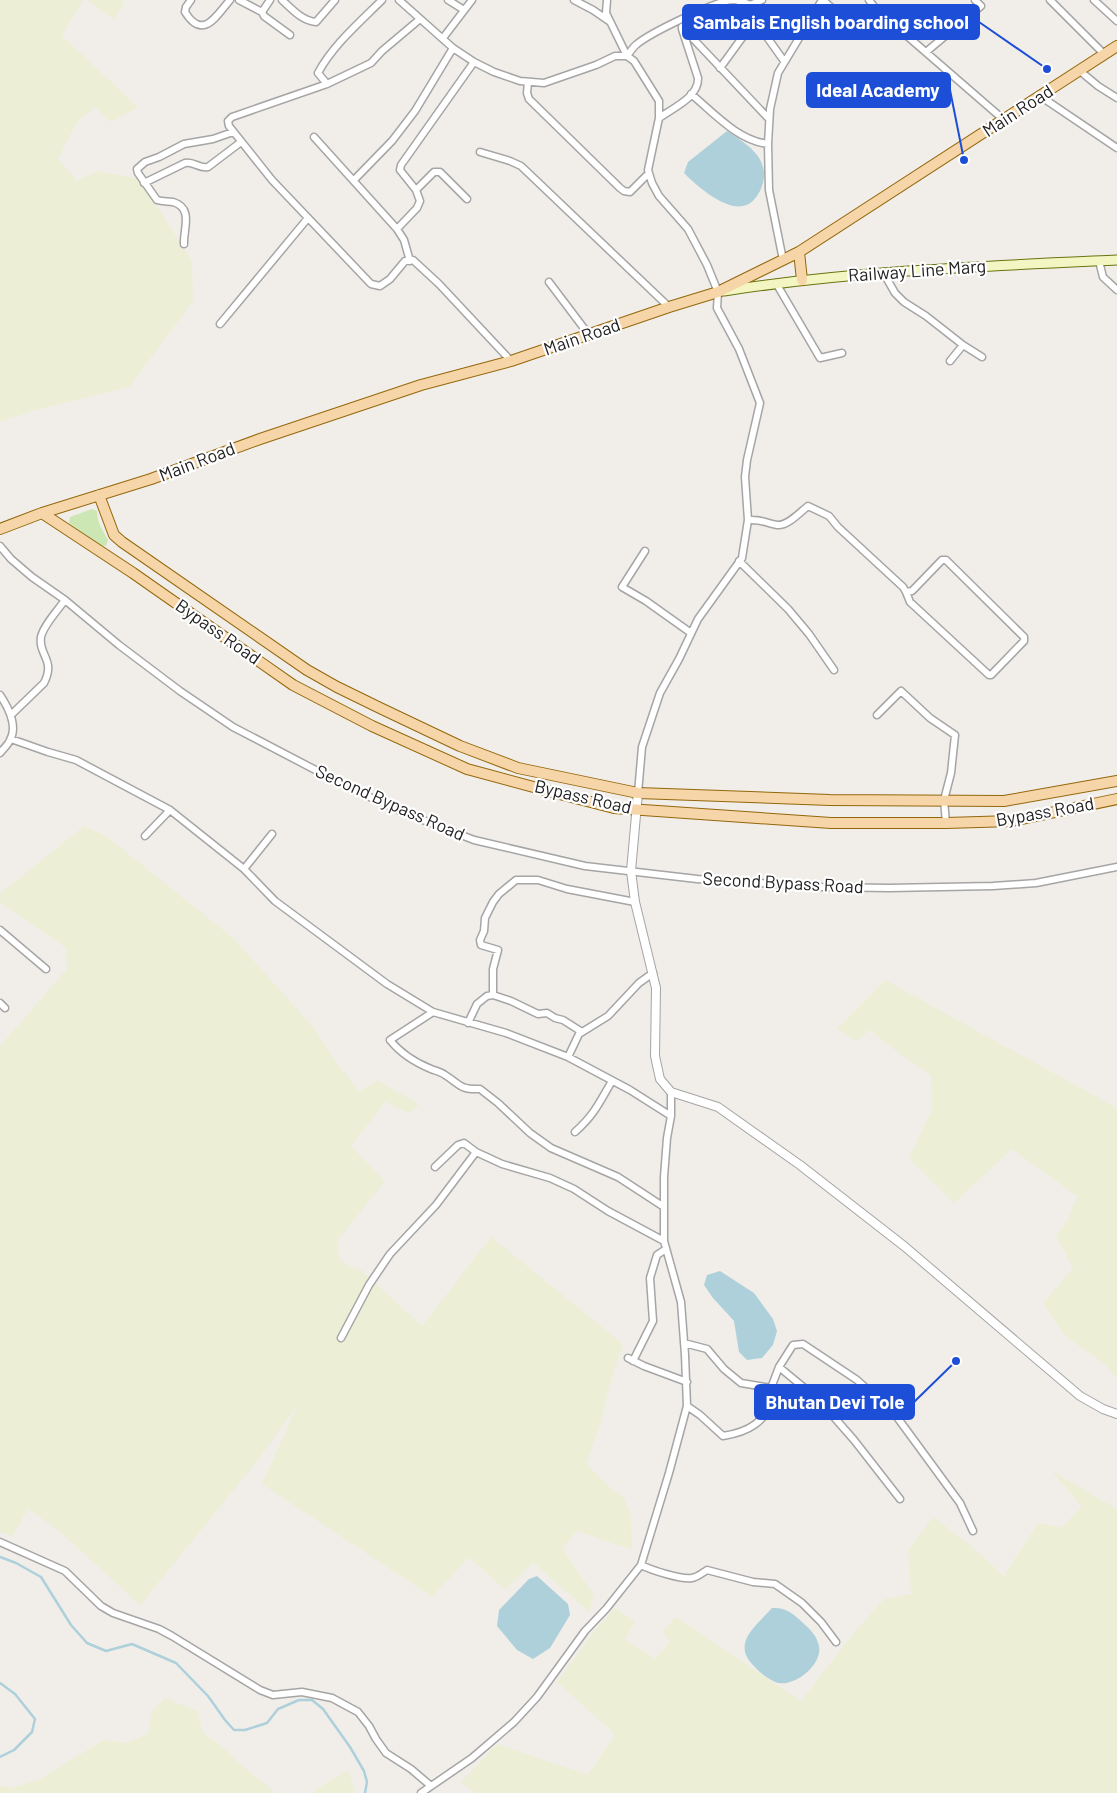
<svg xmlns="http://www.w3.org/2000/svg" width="1117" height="1793" font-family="Barlow,sans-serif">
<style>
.farmland{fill:#eceed6}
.grass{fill:#cce7b3}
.water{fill:#add0db}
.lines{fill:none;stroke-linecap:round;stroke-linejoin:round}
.stream{stroke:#add0db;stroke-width:2.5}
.minor-casing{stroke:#a5a5a5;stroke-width:9}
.tertiary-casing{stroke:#a5a5a5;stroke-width:10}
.secondary-casing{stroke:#68740d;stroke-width:11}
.primary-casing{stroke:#94670b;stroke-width:12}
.minor{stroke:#fff;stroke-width:6}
.tertiary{stroke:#fff;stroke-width:8}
.secondary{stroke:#f3f6c2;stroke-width:9}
.primary{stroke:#f6d5a9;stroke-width:10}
.labels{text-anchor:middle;stroke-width:4.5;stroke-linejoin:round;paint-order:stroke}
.street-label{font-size:18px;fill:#212121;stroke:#fff}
.leader{fill:none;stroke:#1d4ed8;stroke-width:2}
.callout-dot{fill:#1d4ed8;stroke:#fff;stroke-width:2}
.callout{fill:#1d4ed8;stroke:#1d4ed8;stroke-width:2}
.callout-label{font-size:19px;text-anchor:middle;font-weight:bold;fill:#fff}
</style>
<rect width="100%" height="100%" fill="#f1eee9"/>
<path class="farmland" d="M0,0H83L62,36L138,107L111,122L95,107L77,122L58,159L77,181L97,171L139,179L192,261L193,301L129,387L35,410L0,422Z
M87,0H122L124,4L113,19Z
M84,826L106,836L233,938L314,1028L339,1066L360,1092L377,1080L419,1104L409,1113L385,1102L351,1146L385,1181L337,1241L340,1260L358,1270L359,1268L422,1326L491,1237L623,1344L610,1383L599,1428L586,1464L606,1484L624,1498L631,1517L632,1550L577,1531L562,1548L594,1595L589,1612L533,1562L505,1590L469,1557L432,1597L262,1484L298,1404L258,1460L140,1605L58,1530L28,1509L12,1536L0,1532V1046L67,969L66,948L0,902V894Z
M885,980L1117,1108V1378L1101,1361L1065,1336L1043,1303L1073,1268L1056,1236L1069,1217L1077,1196L1012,1149L954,1203L909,1158L932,1109L931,1075L892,1048L870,1030L856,1041L837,1029Z
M1052,1471L1115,1508L1117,1507V1793H475L461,1782L497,1744L588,1775L615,1734L557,1682L597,1628L615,1608L635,1622L625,1639L655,1659L670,1642L663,1631L676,1617L801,1701L854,1633L884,1599L911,1594L908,1550L933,1517L970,1545L1006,1578V1572L1038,1523L1062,1527L1082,1507Z
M165,1698L198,1711L202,1732L219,1744L241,1765L276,1793H0V1786L11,1788L38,1780L104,1740L126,1743L148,1734L152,1711Z
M349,1771L355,1793H311L334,1778Z"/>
<path class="grass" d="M92,509L97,511C97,524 103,530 108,540L106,546L100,545L69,523L70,517Z"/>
<path class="water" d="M727,131C749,145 774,161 760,191C756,198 751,205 743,206C724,210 696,185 684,173L688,162Z
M720,1271L754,1293L773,1319L777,1331L773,1345L762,1358L747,1360L739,1352L734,1321L713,1298L704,1285L707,1275Z
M537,1576L568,1604L570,1615L550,1648L533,1659L517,1650L497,1626L499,1610L529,1579Z
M772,1608C785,1607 793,1613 802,1622C810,1629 817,1636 819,1646C823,1666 790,1691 773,1681C765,1677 758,1671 752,1664C732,1642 757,1625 772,1608Z"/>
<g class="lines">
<path class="stream" d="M0,1557L16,1563L41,1577L71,1625L87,1643L106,1651L132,1644L176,1663L208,1696L225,1720L234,1730H245L267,1723L278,1709L299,1700H312L323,1709L350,1747L364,1771L367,1782L365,1793
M0,1683L15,1694L35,1719L32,1732L14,1750L0,1757"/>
<defs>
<path id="minor" d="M191,0L186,7L185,12C203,41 216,16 230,0
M239,0L262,12
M270,0L262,12L264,16L290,35
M282,0C292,9 302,21 316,22L335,0
M399,0L453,48L474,62L494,72L520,81L544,83L596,65L615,56H627L634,61L659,101V118L648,170L652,183L659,196L688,229L707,265L718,292L717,308L739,349L760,403L747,460L745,477L748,520L742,558L698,619L679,659L660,693L642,747L638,793
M448,0L464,10
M574,0L593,10L609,21
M607,0L606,13L627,56C630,52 633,47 637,44C652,32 712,3 731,0C738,0 744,2 750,5L762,0
M823,0L844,19L855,25L876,9L1004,120
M869,0L876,9
M1050,0L1104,54
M1094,0L1117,21
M742,2L784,61
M420,19L382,51L371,63L327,84L232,117L228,121L229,126L272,180L371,284L380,286L390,279L405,261L413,260L439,284L511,361
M682,27L769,119
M443,38L472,0
M926,52L981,6L975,0
M720,68L755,20
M1080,71L1098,86L1117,98
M528,82L527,93L529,99L620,188L624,191L630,192L649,173
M327,84L318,73C333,45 360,22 382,0
M691,94C714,113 737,140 768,144
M1040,96L1117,148
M659,118C673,108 699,97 698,78L682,29
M314,137L397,229L404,240L410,261
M480,152L510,161L521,166L669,307
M354,180L392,141L415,111L453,48
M144,183L185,163C194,161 199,169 208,167L241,142
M416,190L434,172H440L467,199
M397,229L417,208L420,201L416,190L400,170L401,165L474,62
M184,244C183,230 194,208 173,202C168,201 163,202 157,200L138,173L137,169L145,162L159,157L184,144L213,139L233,132
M783,260L769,190L768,144L770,109L778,73L822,0
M1099,261L1103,277L1117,290
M883,272L895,293L904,302L926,316L963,345L982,357
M549,282L589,335
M776,283L820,358L842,353
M220,324L308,218
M950,361L963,345
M748,520C764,519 764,523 777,525C788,526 800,512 808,506L829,516L838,527L903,587L906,592L912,591L942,560H946L1024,637V641L991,675H989L910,602L906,592
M0,546L11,559L32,577L65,600L119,645L180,691L233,727L350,788L400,811L474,840L585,866L697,879L822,887L889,888L993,886L1036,883L1117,867
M645,551L622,587L646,601L691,633
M739,561L788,609L809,634L834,670
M0,695C8,707 18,726 10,740C8,745 3,749 0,753
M11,715L44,683C56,660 38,655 41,637C43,626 58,610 65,600
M877,715L901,691L930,718L955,735L951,773L944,800L946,823
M11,739L48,752L76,760L170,810L244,869L275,901L387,984L433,1012L506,1033L568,1057L630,1090L671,1116
M145,836L170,810
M244,869L272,834
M0,930L46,969
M493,995V969L498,950L481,945L480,940L484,931L485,918L493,902L499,894L516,880H538L567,889L635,902
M0,1003L5,1008
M433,1012L390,1040C401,1054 414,1062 431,1069C436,1071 441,1072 445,1075C461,1085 460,1090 480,1089L498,1103L530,1133L551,1148L618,1177L664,1207
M468,1023L477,1004L487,996L493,995L511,1001L538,1014L547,1013L555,1018L563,1020L582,1032
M568,1057L579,1034L608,1016L639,983L653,973
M575,1132C595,1114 599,1103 612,1081
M435,1167L458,1145L464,1143L476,1152L502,1164L550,1178L574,1189L608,1211L664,1241
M341,1338L369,1285L390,1254L436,1205L476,1152
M684,1343L707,1349L724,1369L741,1383L771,1388
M628,1358L644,1366L687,1382
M633,1361L653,1321L650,1278L657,1255L666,1249
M779,1367L819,1400L854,1440L900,1499
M687,1406L700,1415L723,1436C749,1432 765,1422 775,1397L771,1388L779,1367L793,1345L803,1344L857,1380L894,1413L960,1503L973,1531
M0,1542L65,1571L101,1606L113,1613L159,1629L172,1636L260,1690L273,1695L302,1692L332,1698L358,1712L369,1726L376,1739L386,1753L411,1769L431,1786
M641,1565C651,1570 682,1580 692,1578C698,1577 702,1573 707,1570L753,1582L775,1584L802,1603L821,1622L836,1642
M421,1793L472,1758L514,1722L537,1697L585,1631L606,1609L641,1565L669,1473L687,1406L685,1355L681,1302L664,1241V1177L667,1138L671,1116V1092"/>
<path id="tertiary" d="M638,793L631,871L635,902L656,988L655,1056L660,1079L671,1092L718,1107L800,1165L904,1246L1080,1396L1103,1409L1117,1414"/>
<path id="secondary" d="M724,291C854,271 985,266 1117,260"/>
<path id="primary" d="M799,252L802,280
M99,495L114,535L122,542L307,670L337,687L380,708L460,746L518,768L638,793L830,800L1004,801L1117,781
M42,513L133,573L293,685L372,726L467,769L552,792L614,808L831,823H946L1012,821L1117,799
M0,529L42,513L151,479L260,439L421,385L511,361L669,307L718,292L799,252L1117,46"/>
</defs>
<use href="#minor" class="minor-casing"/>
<use href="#tertiary" class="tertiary-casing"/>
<use href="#secondary" class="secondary-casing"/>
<use href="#primary" class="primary-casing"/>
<use href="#minor" class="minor"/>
<use href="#tertiary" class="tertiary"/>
<use href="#secondary" class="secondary"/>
<use href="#primary" class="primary"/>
</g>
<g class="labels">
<g class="street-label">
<text transform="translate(1018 111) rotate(-33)" y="6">Main Road</text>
<text transform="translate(917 271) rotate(-4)" y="6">Railway Line Marg</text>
<text transform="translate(582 337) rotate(-19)" y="6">Main Road</text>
<text transform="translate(197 462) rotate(-21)" y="6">Main Road</text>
<text transform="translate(218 632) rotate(35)" y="6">Bypass Road</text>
<text transform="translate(583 797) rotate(13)" y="6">Bypass Road</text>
<text transform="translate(390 803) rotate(24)" y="6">Second Bypass Road</text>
<text transform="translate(1045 812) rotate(-10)" y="6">Bypass Road</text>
<text transform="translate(783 883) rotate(3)" y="6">Second Bypass Road</text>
</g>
</g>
<path class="leader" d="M1047 69L979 22M964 160L950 90M956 1361L914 1402"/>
<g class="callout-dot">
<circle cx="1047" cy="69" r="5"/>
<circle cx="964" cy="160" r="5"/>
<circle cx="956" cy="1361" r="5"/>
</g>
<g class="callout">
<rect x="683" y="5" width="296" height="34" rx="5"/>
<rect x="807" y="73" width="143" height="34" rx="5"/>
<rect x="755" y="1385" width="159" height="34" rx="5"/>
</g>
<g class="callout-label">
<text x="831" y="29">Sambais English boarding school</text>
<text x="878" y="97">Ideal Academy</text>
<text x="835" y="1409">Bhutan Devi Tole</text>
</g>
</svg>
